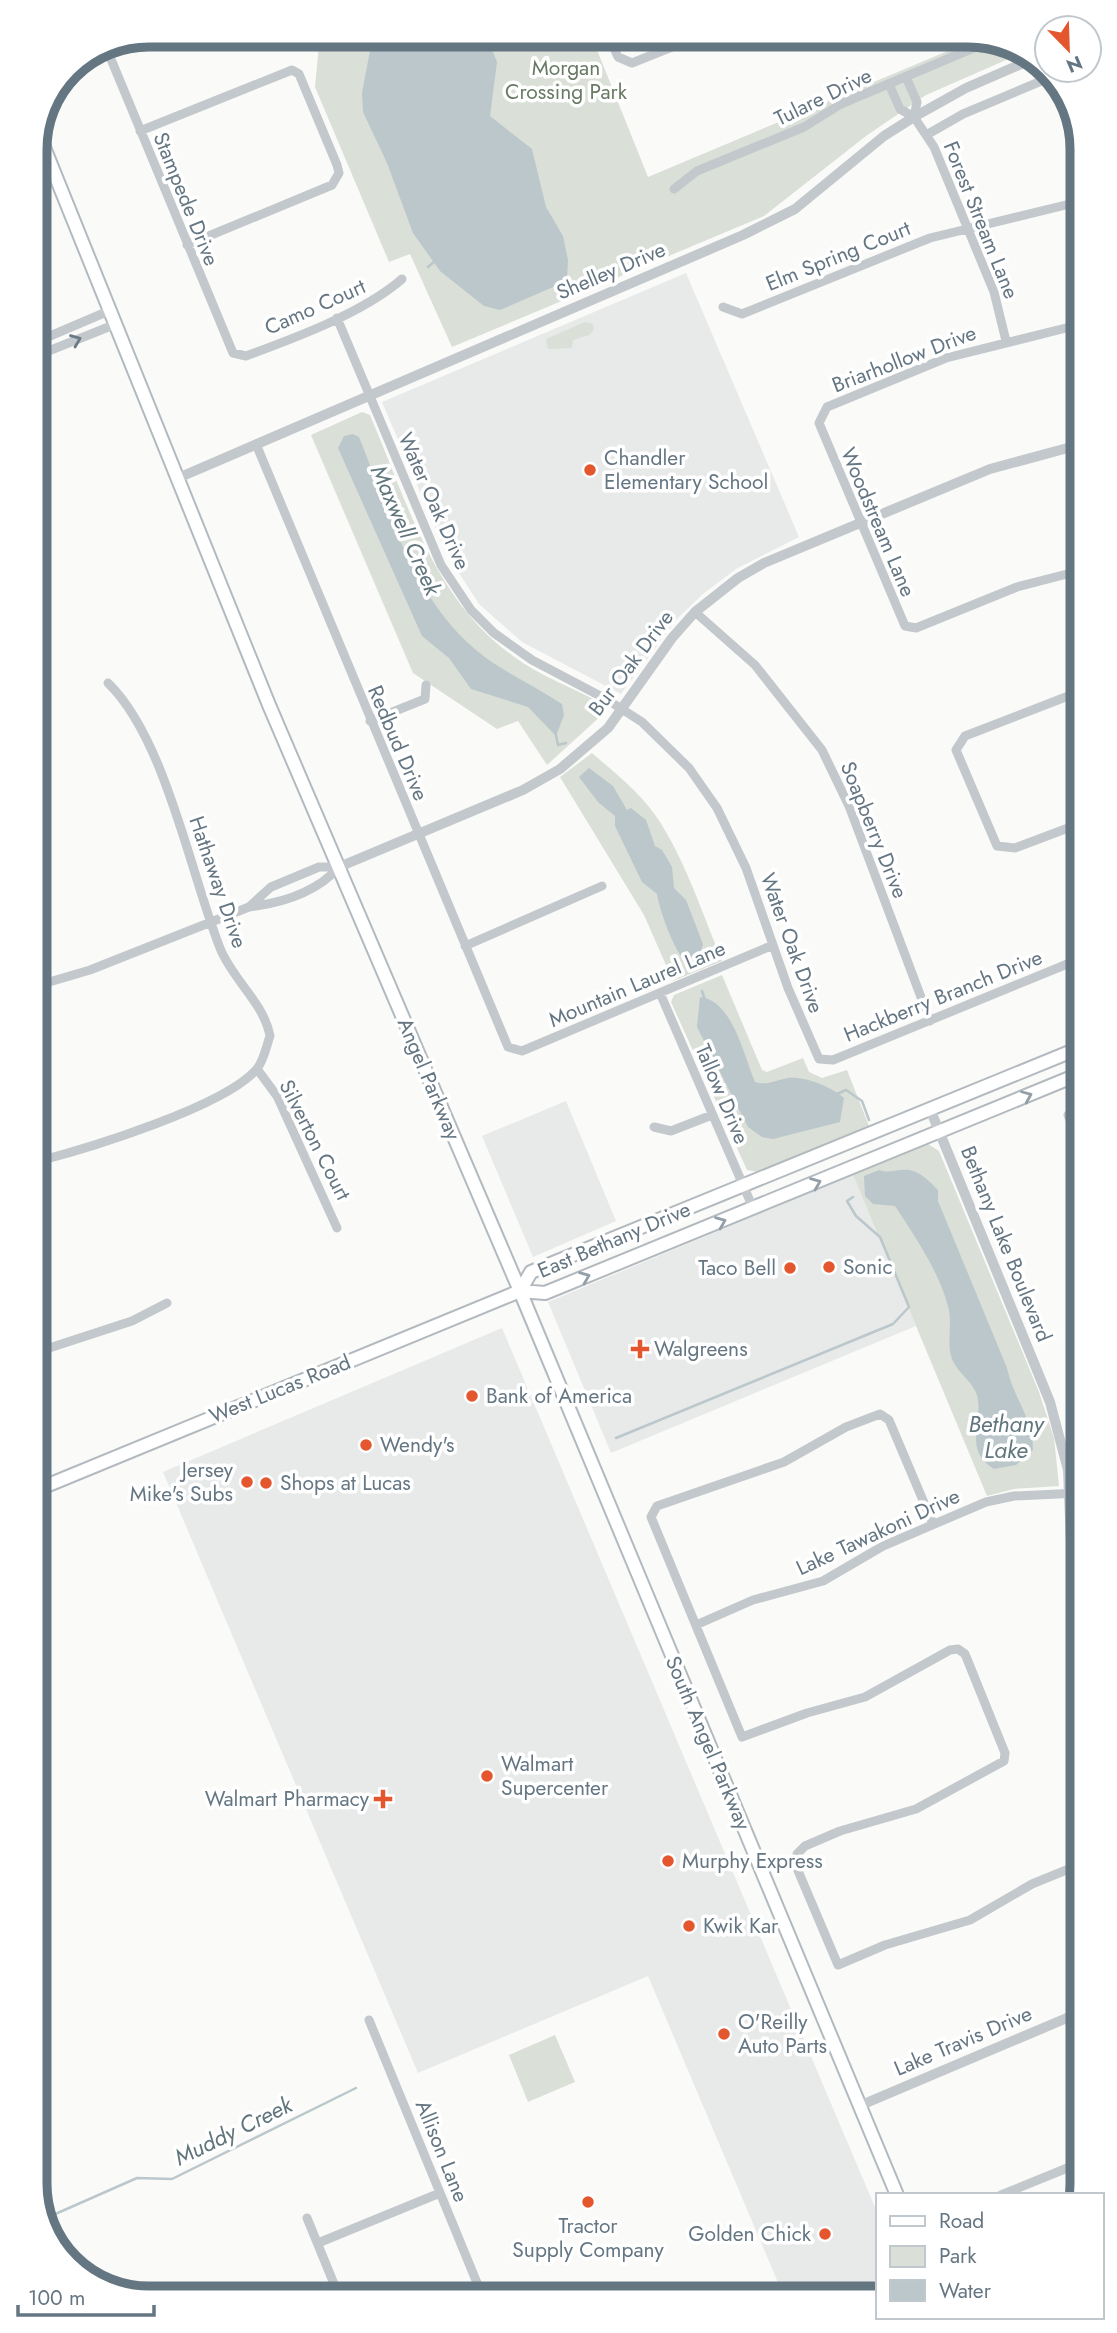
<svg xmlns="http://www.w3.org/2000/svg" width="1117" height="2333" font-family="Jost,sans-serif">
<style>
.built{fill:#e8e9e9}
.green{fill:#dadfd7}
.water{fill:#bbc7cb}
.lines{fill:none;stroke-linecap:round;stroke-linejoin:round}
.stream{stroke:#bbc7cb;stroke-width:2.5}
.secondary-casing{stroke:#b3babf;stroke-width:16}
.minor{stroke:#c3c8cc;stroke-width:9}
.tertiary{stroke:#c3c8cc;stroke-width:10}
.secondary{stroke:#fff;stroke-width:12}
.oneway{stroke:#6a7a87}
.oneway2{stroke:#939fa8}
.poi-dot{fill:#e4572e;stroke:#fff;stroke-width:2.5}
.labels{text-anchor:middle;stroke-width:7;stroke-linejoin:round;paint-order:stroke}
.park-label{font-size:21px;fill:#687a64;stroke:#fff}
.street-label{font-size:21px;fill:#657683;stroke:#fff}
.poi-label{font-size:21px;fill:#657683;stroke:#fff;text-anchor:start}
.water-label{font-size:23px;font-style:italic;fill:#60757c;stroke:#fff}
.rim{fill:none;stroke:#657683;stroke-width:9}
</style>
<rect width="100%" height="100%" fill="#fafaf8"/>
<path class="built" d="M686,273L799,537L736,569L703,594L677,619L621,694L522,642L479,604L446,553L382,402Z
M566,1101L616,1221L533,1257L482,1136Z
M853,1175L916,1326L611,1453L548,1302Z
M502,1328L877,2212V2291L782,2292L648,1976L418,2073L163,1472Z"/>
<path class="green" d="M320,35H591L648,177L981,37L1022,53L926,95L866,136L764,216L452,347L410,254L389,262L315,87Z
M585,322L593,324L594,330L589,335L573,340L572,348L548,349L546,339Z
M362,412L370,415C407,501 433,599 513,656C540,676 573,688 603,704V714L547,765L518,721L497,729L413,673L311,435Z
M592,753C616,774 643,795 660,822C687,865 703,915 722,961L673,981L644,915L560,777Z
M722,975L762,1070L767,1072L803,1058L809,1072L822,1078L847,1070L869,1126L758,1172L747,1170L671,1002L674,995Z
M928,1144L939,1151L1039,1392L1054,1438L1059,1486L1014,1489L987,1496L853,1175Z
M555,2035L575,2082L528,2102L509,2055Z"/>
<path class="water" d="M373,35H486L497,62L490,116L532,149L546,207L563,236L568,260L567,281L500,310L484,306L440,271L413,233L387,163L363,112L362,93Z
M353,434L359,437C389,511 413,597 476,650C502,672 534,685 562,704L564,715L556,736L528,707L471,689L449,658L422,636L338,448L344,436Z
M589,768L613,786L627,810L631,808L646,820L655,846L662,850L672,867L674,888L686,900L703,944L699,957L687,961C675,956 659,908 657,894L642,882L615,826V816L598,802L579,777Z
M700,997C733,1001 743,1054 755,1082C767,1086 776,1080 788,1078C806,1076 831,1087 844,1098L840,1122L773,1139L762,1137L748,1127L697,1027Z
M879,1170C889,1174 898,1169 909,1170C921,1172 930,1182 938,1190V1201L1007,1368C1014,1400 1033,1417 1033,1450L1016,1465L994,1469C962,1449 984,1423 977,1395C973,1382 957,1372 952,1359C946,1343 953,1324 948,1306C939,1272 915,1236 895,1206L873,1204L865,1196L864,1176Z"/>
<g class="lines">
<path class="stream" d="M428,267L436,260
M556,735L558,745L566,743
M702,991L705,1000
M837,1094L846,1090L862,1101L869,1120
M616,1438L893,1324L909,1307L880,1237L856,1216L847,1201L853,1197
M44,2219L137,2178L172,2179L356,2088"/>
<defs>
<path id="secondary" d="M39,135L269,705L520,1291L897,2195
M520,1291L531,1272L1077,1049
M41,1488L520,1291L545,1293L1077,1075"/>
</defs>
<use href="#secondary" class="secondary-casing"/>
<path class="minor" d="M608,35L618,57L632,63L702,35
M108,52L233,353L246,356C295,338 363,313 402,279
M906,77L917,102L914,117
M889,84L900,109L914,117L934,147L994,292L1006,341
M140,131L292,70L299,74L337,165L339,173L332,185L187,245
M928,134L963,114L1051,77
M674,189L697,171L804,127L841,104L990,41
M723,307L742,314L930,238L1074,203
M337,318L441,565L471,610L494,633L532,660L606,699L642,722L689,768L717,808L746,868L788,988L819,1059L833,1060L1077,960
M1074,326L946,358L827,407L819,423L905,626L916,628L1017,587L1075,572
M36,342L111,310
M36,356L116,324
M256,444L508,1047L522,1051L773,945
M695,612L755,665L822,750L849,806L930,1021
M1076,693L965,736L956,750L997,846L1015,848L1076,825
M370,721L425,699L426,685
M319,867H339C316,893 282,903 249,907L271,887Z
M465,946L602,886
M39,985L90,970L249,907
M660,993L753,1208
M257,1069L277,1096L337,1228
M1068,1115L1078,1139
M654,1127L671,1131L712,1115
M39,1161C89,1148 223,1107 256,1070C264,1061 266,1047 270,1036C264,1003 232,979 220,948C190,872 165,738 108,683
M40,1351L132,1321L167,1303
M933,1524L889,1420L880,1414L846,1427L784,1462L657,1506L651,1517L742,1737L807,1713L865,1697L950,1650L958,1649L965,1654L1005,1753L1004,1761L916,1809L840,1831L805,1846L797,1854L796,1866L838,1965L885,1945L970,1920L1032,1884L1081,1864
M696,1625L753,1600L823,1581L883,1546L986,1502L1014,1496L1079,1493
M369,2020L482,2295
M1001,2195L1082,2162
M307,2218L339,2296
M318,2243L440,2193"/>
<path class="tertiary" d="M178,478L743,235L795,209L884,136L914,117L966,88L1035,58
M339,867L523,790L560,769L608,728L672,638L695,612L738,578L764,563L990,469L1075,446
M930,1109L1050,1402L1068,1470L1071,1543L1080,1599
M859,2106L1081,2012"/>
<use href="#secondary" class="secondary"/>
</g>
<defs><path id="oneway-chevron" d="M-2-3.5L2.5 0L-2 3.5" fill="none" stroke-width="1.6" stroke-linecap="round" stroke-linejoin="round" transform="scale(1.75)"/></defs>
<use class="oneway" href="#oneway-chevron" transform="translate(76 340) rotate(-22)"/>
<g class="oneway2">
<use href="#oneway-chevron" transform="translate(1027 1096) rotate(-23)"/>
<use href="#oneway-chevron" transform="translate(816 1183) rotate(-22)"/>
<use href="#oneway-chevron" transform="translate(721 1222) rotate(-22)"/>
<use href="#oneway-chevron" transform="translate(585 1277) rotate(-22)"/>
</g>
<g class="poi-dot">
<circle cx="590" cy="470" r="7"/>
<circle cx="829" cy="1267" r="7"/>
<circle cx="790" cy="1268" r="7"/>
<path d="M636.5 1338.5h7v7h7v7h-7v7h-7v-7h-7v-7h7z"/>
<circle cx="472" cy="1396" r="7"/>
<circle cx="366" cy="1445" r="7"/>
<circle cx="247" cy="1482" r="7"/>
<circle cx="266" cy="1483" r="7"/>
<circle cx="487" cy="1776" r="7"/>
<path d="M379.5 1788.5h7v7h7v7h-7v7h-7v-7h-7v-7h7z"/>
<circle cx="668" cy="1861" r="7"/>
<circle cx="689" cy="1926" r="7"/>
<circle cx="724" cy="2034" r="7"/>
<circle cx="588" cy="2202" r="7"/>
<circle cx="825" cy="2234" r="7"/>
</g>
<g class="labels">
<g class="park-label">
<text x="566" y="75">Morgan<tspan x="566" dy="24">Crossing Park</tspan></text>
</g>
<g class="street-label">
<text transform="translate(823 97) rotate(-26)" y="7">Tulare Drive</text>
<text transform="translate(186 199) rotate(68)" y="7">Stampede Drive</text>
<text transform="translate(981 220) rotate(68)" y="7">Forest Stream Lane</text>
<text transform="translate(838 256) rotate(-22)" y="7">Elm Spring Court</text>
<text transform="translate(611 271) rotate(-23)" y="7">Shelley Drive</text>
<text transform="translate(315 307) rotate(-24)" y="7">Camo Court</text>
<text transform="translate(904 359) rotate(-21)" y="7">Briarhollow Drive</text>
<text transform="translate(434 501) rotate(66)" y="7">Water Oak Drive</text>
<text transform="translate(878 522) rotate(67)" y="7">Woodstream Lane</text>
<text transform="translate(631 663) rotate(-53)" y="7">Bur Oak Drive</text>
<text transform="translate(398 743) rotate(67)" y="7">Redbud Drive</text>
<text transform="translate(874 830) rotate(68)" y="7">Soapberry Drive</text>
<text transform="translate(218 882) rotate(71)" y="7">Hathaway Drive</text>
<text transform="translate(792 943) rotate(70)" y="7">Water Oak Drive</text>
<text transform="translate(637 984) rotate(-23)" y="7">Mountain Laurel Lane</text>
<text transform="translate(943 996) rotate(-22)" y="7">Hackberry Branch Drive</text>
<text transform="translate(429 1079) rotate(67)" y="7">Angel Parkway</text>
<text transform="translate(722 1094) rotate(67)" y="7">Tallow Drive</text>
<text transform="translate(315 1140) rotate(63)" y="7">Silverton Court</text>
<text transform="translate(614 1240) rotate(-23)" y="7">East Bethany Drive</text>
<text transform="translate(1006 1244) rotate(68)" y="7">Bethany Lake Boulevard</text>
<text transform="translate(280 1389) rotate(-22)" y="7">West Lucas Road</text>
<text transform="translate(878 1532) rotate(-25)" y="7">Lake Tawakoni Drive</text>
<text transform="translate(708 1743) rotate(67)" y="7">South Angel Parkway</text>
<text transform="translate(963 2041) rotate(-23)" y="7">Lake Travis Drive</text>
<text transform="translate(442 2151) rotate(68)" y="7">Allison Lane</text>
</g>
<g class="poi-label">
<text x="604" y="465">Chandler<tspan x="604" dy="24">Elementary School</tspan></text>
<text x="843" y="1274">Sonic</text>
<text x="776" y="1275" text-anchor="end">Taco Bell</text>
<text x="654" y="1356">Walgreens</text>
<text x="486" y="1403">Bank of America</text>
<text x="380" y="1452">Wendy's</text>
<text x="233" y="1477" text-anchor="end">Jersey<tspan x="233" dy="24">Mike's Subs</tspan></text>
<text x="280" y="1490">Shops at Lucas</text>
<text x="501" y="1771">Walmart<tspan x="501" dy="24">Supercenter</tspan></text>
<text x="369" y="1806" text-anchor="end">Walmart Pharmacy</text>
<text x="682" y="1868">Murphy Express</text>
<text x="703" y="1933">Kwik Kar</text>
<text x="738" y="2029">O'Reilly<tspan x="738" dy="24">Auto Parts</tspan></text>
<text x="588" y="2233" text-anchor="middle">Tractor<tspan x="588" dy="24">Supply Company</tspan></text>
<text x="811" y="2241" text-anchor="end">Golden Chick</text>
</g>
<g class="water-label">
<text transform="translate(406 530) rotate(66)" y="8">Maxwell Creek</text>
<text x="1006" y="1432">Bethany<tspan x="1006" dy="26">Lake</tspan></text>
<text transform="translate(233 2131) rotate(-26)" y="8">Muddy Creek</text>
</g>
</g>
<path d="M0 0H1117V2333H0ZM149 47H968A102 102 0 0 1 1070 149V2184A102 102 0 0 1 968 2286H149A102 102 0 0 1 47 2184V149A102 102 0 0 1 149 47Z" fill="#fff" fill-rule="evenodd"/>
<path class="rim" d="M149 47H968A102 102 0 0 1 1070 149V2184A102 102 0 0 1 968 2286H149A102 102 0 0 1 47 2184V149A102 102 0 0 1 149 47Z"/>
<rect x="876" y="2193" width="228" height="126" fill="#ffffff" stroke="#c1c8cd" stroke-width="2"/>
<rect x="890" y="2216" width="35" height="10" fill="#ffffff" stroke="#c1c8cd" stroke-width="2"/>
<text x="939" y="2228" font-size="21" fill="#657683">Road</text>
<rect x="890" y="2246" width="35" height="21" fill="#dadfd7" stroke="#c1c8cd" stroke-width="2"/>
<text x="939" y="2263" font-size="21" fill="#657683">Park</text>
<rect x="890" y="2280" width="35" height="21" fill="#bbc7cb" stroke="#c1c8cd" stroke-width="2"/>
<text x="939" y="2298" font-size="21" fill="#657683">Water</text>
<g transform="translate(1068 49) rotate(157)"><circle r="33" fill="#ffffff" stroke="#c1c8cd" stroke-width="2"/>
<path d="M0-5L12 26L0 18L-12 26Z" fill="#e4572e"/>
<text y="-10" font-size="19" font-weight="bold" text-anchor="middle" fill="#657683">N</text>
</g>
<path d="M18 2305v10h136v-10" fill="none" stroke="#657683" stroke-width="3.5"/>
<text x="28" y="2305" font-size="21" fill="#657683" stroke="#ffffff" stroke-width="5" paint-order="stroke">100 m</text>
</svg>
